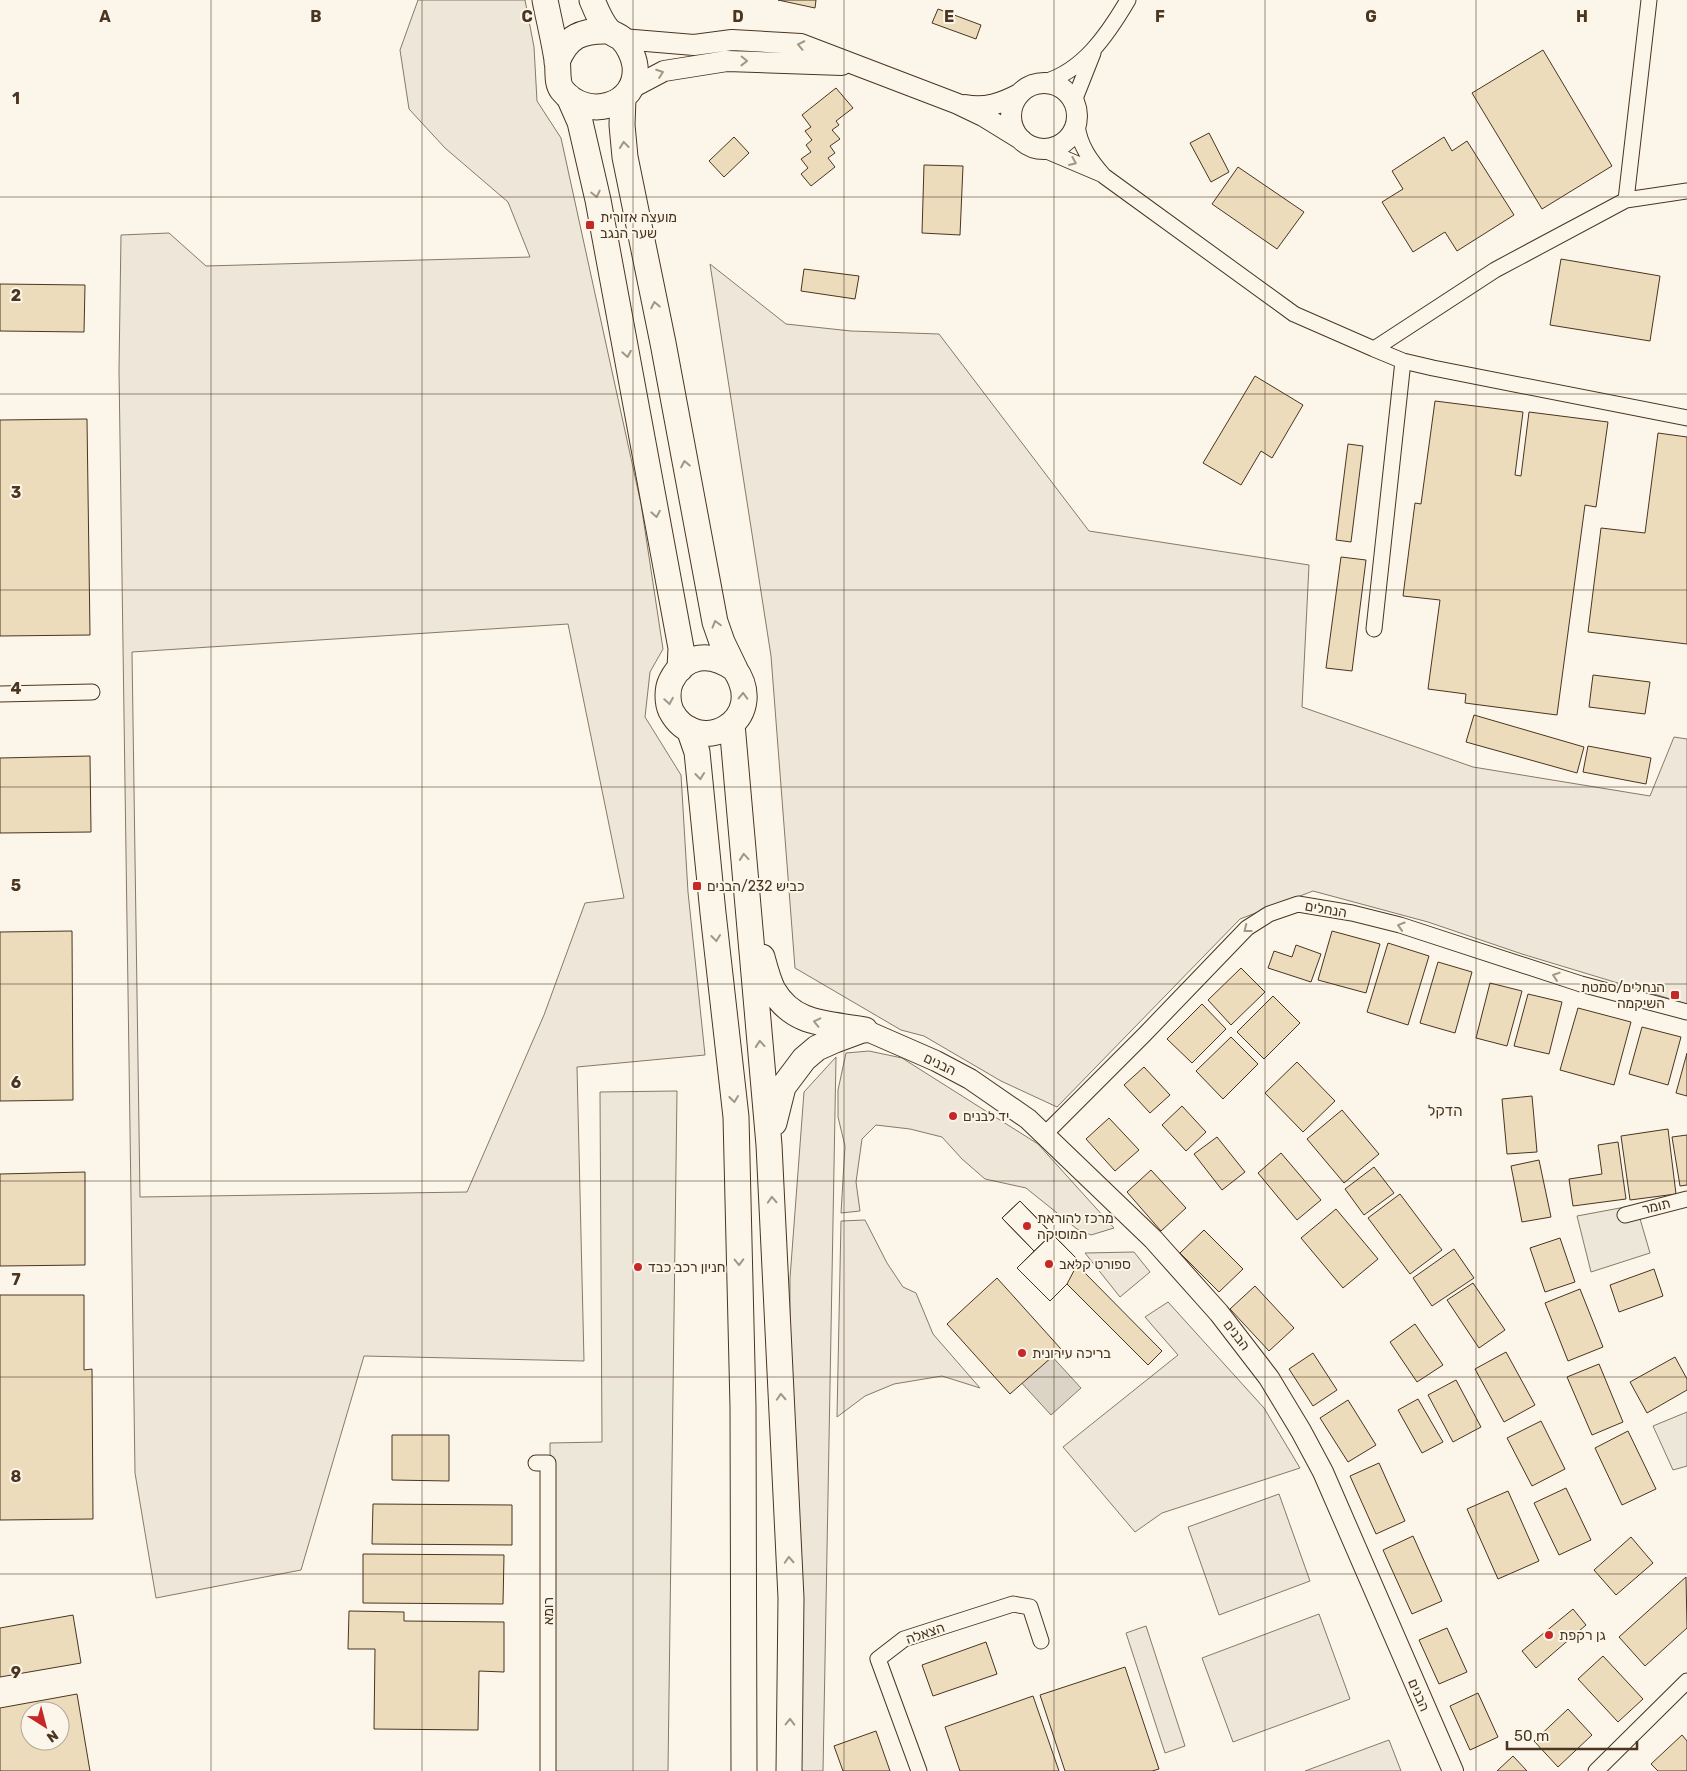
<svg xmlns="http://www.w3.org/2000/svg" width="1687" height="1771" font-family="Rubik,Heebo,sans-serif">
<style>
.green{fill:#ede6d9;stroke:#887966;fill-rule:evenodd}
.parking{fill:#ede7d9;stroke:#887966}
.water{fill:#dcd4c6;stroke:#887966}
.building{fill:#ecdcbc;stroke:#4a3520;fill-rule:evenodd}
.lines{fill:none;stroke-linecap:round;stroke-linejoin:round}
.minor-casing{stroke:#4a3520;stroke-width:17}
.tertiary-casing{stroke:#4a3520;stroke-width:22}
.primary-casing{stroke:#4a3520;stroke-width:27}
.minor{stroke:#fbf6e9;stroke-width:15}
.tertiary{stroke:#fbf6e9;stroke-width:20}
.primary{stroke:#fbf6e9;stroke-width:25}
.oneway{stroke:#a29684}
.grid{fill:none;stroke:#4a3520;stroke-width:1;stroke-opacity:0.55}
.poi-dot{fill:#c62828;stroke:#fbf6e9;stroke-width:2}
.labels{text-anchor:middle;stroke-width:4;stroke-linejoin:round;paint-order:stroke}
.poi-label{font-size:14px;fill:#4a3520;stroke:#fbf6e9;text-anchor:start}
.street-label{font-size:14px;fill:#4a3520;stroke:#fbf6e9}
.neighbourhood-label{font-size:15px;fill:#4a3520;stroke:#fbf6e9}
.grid-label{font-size:16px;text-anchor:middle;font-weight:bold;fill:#4a3520;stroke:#fbf6e9;stroke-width:4;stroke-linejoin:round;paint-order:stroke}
</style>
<rect width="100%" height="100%" fill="#fbf6e9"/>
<path class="green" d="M418,0H525L534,47L537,101L561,138L641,504L663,649L650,672L645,717L681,775L688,892L705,1055L577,1067L584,1361L364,1356L301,1570L156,1598L135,1473L119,370L121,235L169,233L206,266L530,257L508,202L445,148L409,109L400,50ZM568,624L624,898L585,903L544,1015L467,1192L140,1197L132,652Z
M710,264L786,324L851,331L939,334L1089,531L1309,565L1302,707L1473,767L1650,796L1674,737L1687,739V1004L1522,954L1428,922L1313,891L1240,919L1057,1107L1001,1081L924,1036L901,1030L795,968L771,656Z
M869,1051L902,1058L1038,1144L1114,1228L1091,1235L1077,1229L1026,1188L985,1179L962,1159L942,1137L910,1129L876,1125L862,1139L856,1182L860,1211L841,1213L845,1146L838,1117V1090L846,1053Z
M836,1057L823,1771H788L790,1278L804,1092Z
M865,1220L887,1263L903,1287L916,1293L933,1334L980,1388L942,1376L894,1384L865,1396L837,1417L841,1221Z
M1134,1252L1150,1272L1120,1297L1085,1253Z
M1168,1302L1264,1408L1300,1468L1162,1513L1135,1532L1063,1447L1178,1355L1145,1317Z
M1279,1494L1310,1581L1219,1615L1188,1527Z
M1319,1614L1350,1699L1233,1742L1202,1658Z
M1146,1626L1185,1746L1165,1753L1126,1633Z
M1389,1740L1401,1771H1305Z"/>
<path class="parking" d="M677,1091L668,1771H552L550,1443L602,1442L600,1092Z
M1636,1205L1650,1253L1591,1272L1577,1216Z
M1687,1412V1466L1673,1470L1653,1426Z"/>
<path class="water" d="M993,1292L1081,1388L1051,1415L963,1319Z"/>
<path class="building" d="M778,0H816L815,8Z
M938,9L981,25L976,39L932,23Z
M1543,50L1612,166L1542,209L1472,93Z
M836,88L853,108L836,121L839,125L832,130L840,139L830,146L835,153L828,158L835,167L811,186L801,174L808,168L801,159L811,152L806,145L812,140L805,131L811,127L802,115Z
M1209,133L1229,172L1211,182L1190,143Z
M734,137L749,153L724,177L709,161Z
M1444,137L1452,151L1467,141L1514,215L1457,251L1445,232L1413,252L1382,202L1403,189L1392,171Z
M924,165L963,166L960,235L922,233Z
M1238,167L1304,212L1277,249L1212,204Z
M1561,259L1660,276L1650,341L1550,325Z
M804,269L859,276L855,299L801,291Z
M0,284L85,285L84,332L0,331Z
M1255,376L1303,405L1272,458L1261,451L1241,485L1203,463Z
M1435,401L1523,412L1515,475L1521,476L1529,412L1608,422L1596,507L1585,505L1557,715L1465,703L1466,694L1428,689L1440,600L1403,596L1415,503L1421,504Z
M87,419L90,635L0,636V420Z
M1658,433L1687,437V644L1588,632L1601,528L1645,533Z
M1348,444L1363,446L1351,542L1336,540Z
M1341,557L1366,560L1352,671L1326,668Z
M1593,675L1650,682L1645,714L1589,707Z
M1474,715L1584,747L1577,773L1466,742Z
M1588,746L1651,758L1646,784L1583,772Z
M90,756L91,832L0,833V758Z
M72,931L73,1100L0,1101V932Z
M1332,931L1380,944L1366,993L1318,980Z
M1388,943L1429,956L1408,1025L1367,1012Z
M1296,945L1321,954L1311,982L1268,968L1274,951L1292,957Z
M1438,962L1472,972L1455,1033L1420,1023Z
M1241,968L1265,992L1231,1025L1208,1000Z
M1490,983L1522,991L1507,1046L1476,1038Z
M1528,994L1562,1002L1549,1054L1514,1046Z
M1273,996L1300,1023L1264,1059L1237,1032Z
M1202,1004L1226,1029L1192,1063L1167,1039Z
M1578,1008L1631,1022L1614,1085L1560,1070Z
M1642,1027L1681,1037L1668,1085L1629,1074Z
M1231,1037L1258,1064L1223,1099L1196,1071Z
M1687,1053V1096L1676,1093Z
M1297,1062L1335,1101L1303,1132L1265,1093Z
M1144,1067L1170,1095L1150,1113L1124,1085Z
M1532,1096L1537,1152L1507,1154L1502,1099Z
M1182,1106L1206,1132L1186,1151L1162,1125Z
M1342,1110L1379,1154L1344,1183L1307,1139Z
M1109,1118L1139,1150L1115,1171L1086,1139Z
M1668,1129L1676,1194L1630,1200L1621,1136Z
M1687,1135V1185L1680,1186L1672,1137Z
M1217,1137L1245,1172L1222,1190L1194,1154Z
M1618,1142L1626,1199L1573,1206L1569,1179L1602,1174L1598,1145Z
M1281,1153L1321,1200L1297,1220L1258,1173Z
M1539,1160L1551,1217L1522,1222L1511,1166Z
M1374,1167L1394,1193L1364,1215L1345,1189Z
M1151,1170L1186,1208L1161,1231L1127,1192Z
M85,1172V1265L0,1266V1174Z
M1400,1194L1442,1250L1410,1274L1368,1218Z
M1020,1201L1079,1261L1083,1271L1162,1351L1148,1365L1067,1284L1050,1301L1017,1268L1034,1251L1002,1218Z
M1020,1201L1052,1234L1034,1251L1002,1218Z
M1336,1209L1378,1259L1343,1288L1301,1238Z
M1204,1230L1243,1269L1219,1292L1180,1253Z
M1052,1234L1079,1261L1067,1284L1050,1301L1017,1268Z
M1560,1238L1575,1282L1545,1292L1530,1248Z
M1454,1249L1474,1278L1432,1306L1413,1278Z
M1654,1269L1663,1296L1619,1312L1610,1285Z
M997,1278L1061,1349L1010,1394L947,1324Z
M1473,1283L1505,1330L1479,1348L1447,1300Z
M1255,1286L1294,1328L1269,1351L1230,1309Z
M1580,1289L1603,1347L1568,1361L1545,1303Z
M0,1295H84V1370L92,1369L93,1519L0,1520Z
M1415,1324L1443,1365L1417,1382L1390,1342Z
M1506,1352L1535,1405L1504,1422L1475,1369Z
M1313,1353L1337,1390L1313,1406L1289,1369Z
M1675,1357L1687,1379V1390L1647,1413L1630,1382Z
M1599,1364L1623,1422L1592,1435L1567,1377Z
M1456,1380L1481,1427L1453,1442L1428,1395Z
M1418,1399L1443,1442L1422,1453L1398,1410Z
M1348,1400L1376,1445L1348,1462L1320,1418Z
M1541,1421L1565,1469L1532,1486L1507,1438Z
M1628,1431L1656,1489L1622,1505L1595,1448Z
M392,1435H449V1481L392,1480Z
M1379,1463L1405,1521L1376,1534L1350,1476Z
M1566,1488L1591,1540L1559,1555L1534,1503Z
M1508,1491L1539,1561L1498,1579L1467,1509Z
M373,1504L512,1505V1545L372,1544Z
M1413,1536L1442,1601L1412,1614L1383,1550Z
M1631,1537L1653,1563L1616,1595L1594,1570Z
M363,1554L504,1555L503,1604L363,1603Z
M1686,1577L1687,1628L1645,1666L1619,1637Z
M1573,1609L1586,1625L1536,1668L1522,1651Z
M349,1611L404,1612V1621L504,1622V1672L479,1671L478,1730L374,1729L375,1649H348Z
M73,1615L81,1663L0,1677V1628Z
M1447,1628L1467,1672L1439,1684L1419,1640Z
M986,1642L997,1674L933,1696L922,1665Z
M1603,1656L1643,1699L1618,1722L1578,1679Z
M1125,1667L1159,1769L1152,1771H1065L1040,1695Z
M1478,1693L1498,1737L1470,1750L1450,1706Z
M77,1694L90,1771H0V1708ZM30,1711H60V1741H30Z
M1033,1696L1059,1771H960L945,1727Z
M1568,1709L1592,1735L1558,1767L1534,1741Z
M876,1731L890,1771H843L834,1746Z
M1682,1735L1687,1741V1771H1658L1651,1764Z
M1513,1756L1527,1771H1497Z"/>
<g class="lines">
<defs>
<path id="minor" d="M1044,82C1083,71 1108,34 1128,0
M1074,101L1093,53
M1077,124C1079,145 1090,160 1104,176L1294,314L1374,349L1495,270L1626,200L1687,191
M1042,149L1101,174
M1626,200L1649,0
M1374,349L1403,361L1433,368L1687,418
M1374,629L1403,361
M0,694L92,692
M1044,1135L1145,1034L1247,928L1269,914L1298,904L1352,913L1400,925L1581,984L1687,1012
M1625,1215L1687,1199
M536,1463H548V1771
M919,1771L878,1659L904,1639L1013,1604L1030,1607L1041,1641
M1596,1771L1687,1681"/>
<path id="tertiary" d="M622,39L694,45L732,40L801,44L958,104L983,116L1022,140
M1011 116a33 33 0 1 1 66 0a33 33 0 1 1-66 0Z
M628,90L664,71L727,61L842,65
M965,105C985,109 1002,103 1019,94
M865,1030L936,1061L970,1079L1028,1119L1153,1239L1219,1313L1269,1378L1301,1431L1323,1472L1453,1771"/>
<path id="primary" d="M545,0C549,20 554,40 557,60C559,70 556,82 562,90C586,121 639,107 635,66C634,57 628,44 621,38C617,35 612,34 608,30C601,22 596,10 592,0
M557,62C567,36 582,30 609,31
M569,97L580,122L598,200L681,648L680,669
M623,98L622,125L625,157L663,343L715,622L722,642L735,669L734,668C771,721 697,760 671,711C667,702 667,689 671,681C685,653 711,652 735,669
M732,724L769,1145L791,1598L789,1771
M689,729L697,752L713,913L736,1117L743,1407L744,1771
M762,957C765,968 768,980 773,990C794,1026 828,1023 865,1030
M774,1123L783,1087L804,1059L817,1048L835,1040L862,1030"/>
</defs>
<use href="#minor" class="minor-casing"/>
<use href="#tertiary" class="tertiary-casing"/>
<use href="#primary" class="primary-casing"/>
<use href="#minor" class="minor"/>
<use href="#tertiary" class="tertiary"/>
<use href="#primary" class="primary"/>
</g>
<defs><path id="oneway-chevron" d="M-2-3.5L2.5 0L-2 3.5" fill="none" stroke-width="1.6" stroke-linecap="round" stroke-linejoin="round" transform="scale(1.25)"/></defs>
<g class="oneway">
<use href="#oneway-chevron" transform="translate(801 45) rotate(-168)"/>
<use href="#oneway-chevron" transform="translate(744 61) rotate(1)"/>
<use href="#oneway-chevron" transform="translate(660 73) rotate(-20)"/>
<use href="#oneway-chevron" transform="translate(624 145) rotate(-96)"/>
<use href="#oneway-chevron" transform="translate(1073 162) rotate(23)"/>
<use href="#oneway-chevron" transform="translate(596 194) rotate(77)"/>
<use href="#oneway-chevron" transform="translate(655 305) rotate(-101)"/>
<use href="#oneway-chevron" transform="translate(627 354) rotate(80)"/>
<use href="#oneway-chevron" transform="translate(685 464) rotate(-101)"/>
<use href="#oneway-chevron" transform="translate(656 514) rotate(80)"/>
<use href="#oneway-chevron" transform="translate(716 624) rotate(-106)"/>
<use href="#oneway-chevron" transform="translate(743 696) rotate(-89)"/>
<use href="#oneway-chevron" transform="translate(669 701) rotate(81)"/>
<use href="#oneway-chevron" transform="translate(700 776) rotate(84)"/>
<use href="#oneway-chevron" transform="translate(744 857) rotate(-95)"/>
<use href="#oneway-chevron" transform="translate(1401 926) rotate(-163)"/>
<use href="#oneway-chevron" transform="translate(1247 929) rotate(142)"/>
<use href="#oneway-chevron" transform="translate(716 938) rotate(83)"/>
<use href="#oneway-chevron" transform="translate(1556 976) rotate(-162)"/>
<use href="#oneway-chevron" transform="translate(817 1022) rotate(-167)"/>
<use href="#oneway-chevron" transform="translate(760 1044) rotate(-95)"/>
<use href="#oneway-chevron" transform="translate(734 1099) rotate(83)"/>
<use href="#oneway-chevron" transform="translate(772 1200) rotate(-93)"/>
<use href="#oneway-chevron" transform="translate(739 1262) rotate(89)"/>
<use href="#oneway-chevron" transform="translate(781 1397) rotate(-93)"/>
<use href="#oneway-chevron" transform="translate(789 1560) rotate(-93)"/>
<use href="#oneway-chevron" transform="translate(790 1722) rotate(-89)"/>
</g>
<path class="grid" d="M211,0V1771M422,0V1771M633,0V1771M844,0V1771M1054,0V1771M1265,0V1771M1476,0V1771M0,197H1687M0,394H1687M0,590H1687M0,787H1687M0,984H1687M0,1181H1687M0,1377H1687M0,1574H1687"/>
<g class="poi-dot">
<rect x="585" y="220" width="10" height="10" rx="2.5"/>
<rect x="692" y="881" width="10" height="10" rx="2.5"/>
<rect x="1670" y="990" width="10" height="10" rx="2.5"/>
<circle cx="953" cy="1116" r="5"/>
<circle cx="1027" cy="1226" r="5"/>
<circle cx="1049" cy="1264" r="5"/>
<circle cx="638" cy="1267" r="5"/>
<circle cx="1022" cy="1353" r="5"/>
<circle cx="1549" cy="1635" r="5"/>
</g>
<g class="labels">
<g class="poi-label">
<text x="600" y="222">מועצה אזורית<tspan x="600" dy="16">שער הנגב</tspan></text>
<text x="707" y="891">כביש 232/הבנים</text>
<text x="1665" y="992" text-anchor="end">הנחלים/סמטת<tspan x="1665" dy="16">השיקמה</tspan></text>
<text x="963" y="1121">יד לבנים</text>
<text x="1037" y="1223">מרכז להוראת<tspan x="1037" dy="16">המוסיקה</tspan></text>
<text x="1059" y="1269">ספורט קלאב</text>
<text x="648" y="1272">חניון רכב כבד</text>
<text x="1032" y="1358">בריכה עירונית</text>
<text x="1559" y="1640">גן רקפת</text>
</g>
<g class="street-label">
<text transform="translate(1326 909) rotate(10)" y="5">הנחלים</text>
<text transform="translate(940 1064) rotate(26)" y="5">הבנים</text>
<text transform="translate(1656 1206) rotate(-14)" y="5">תומר</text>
<text transform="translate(1237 1335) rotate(53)" y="5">הבנים</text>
<text transform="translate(548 1611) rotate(-90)" y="5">רומא</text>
<text transform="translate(925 1633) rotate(-19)" y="5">הצאלה</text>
<text transform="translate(1419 1695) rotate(67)" y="5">הבנים</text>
</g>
<g class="neighbourhood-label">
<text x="1445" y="1116">הדקל</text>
</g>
</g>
<g class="grid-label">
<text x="105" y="22">A</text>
<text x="316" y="22">B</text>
<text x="527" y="22">C</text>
<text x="738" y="22">D</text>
<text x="949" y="22">E</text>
<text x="1160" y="22">F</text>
<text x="1371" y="22">G</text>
<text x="1582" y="22">H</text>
<text x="16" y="104">1</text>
<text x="16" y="301">2</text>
<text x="16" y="498">3</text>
<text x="16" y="694">4</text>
<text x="16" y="891">5</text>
<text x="16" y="1088">6</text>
<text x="16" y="1285">7</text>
<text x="16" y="1482">8</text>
<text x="16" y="1678">9</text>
</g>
<g transform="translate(45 1726) rotate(144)"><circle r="24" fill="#fbf6e9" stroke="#b4a999"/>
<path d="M0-4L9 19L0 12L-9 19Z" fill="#c62828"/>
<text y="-8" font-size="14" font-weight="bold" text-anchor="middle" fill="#4a3520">N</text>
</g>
<path d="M1507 1741v8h130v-8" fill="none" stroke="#4a3520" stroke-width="2.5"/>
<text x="1514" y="1741" font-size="15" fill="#4a3520" stroke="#fbf6e9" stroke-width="4" paint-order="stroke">50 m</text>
</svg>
